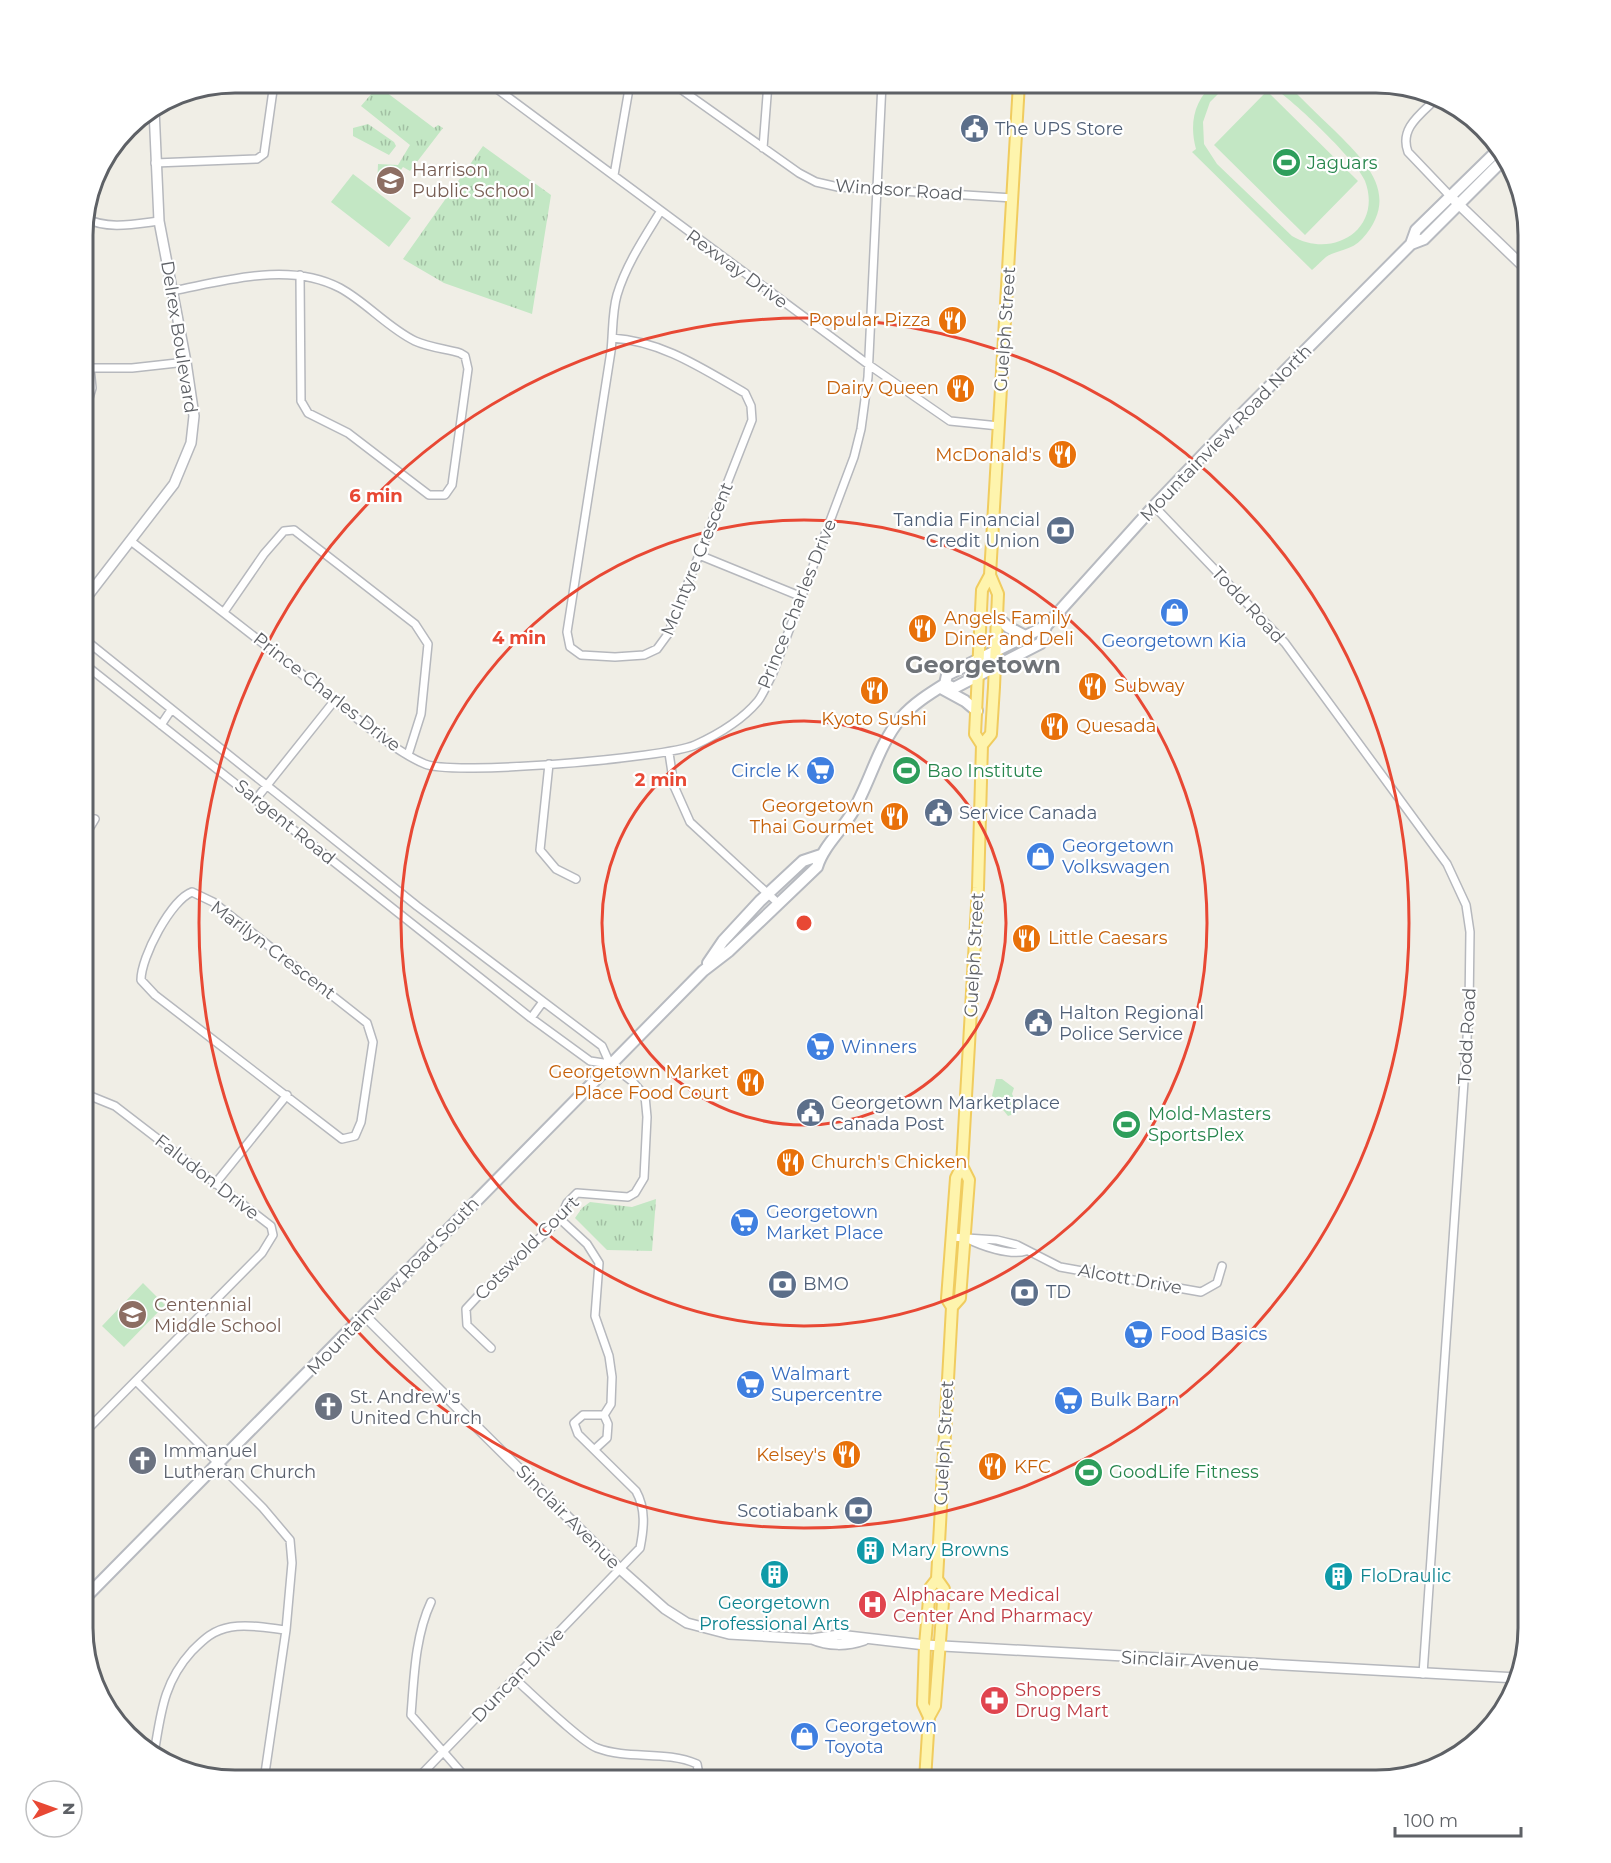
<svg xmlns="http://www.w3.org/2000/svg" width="1611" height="1863" font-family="Montserrat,sans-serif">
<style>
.green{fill:#c3e7c4}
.park{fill:url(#park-tufts)}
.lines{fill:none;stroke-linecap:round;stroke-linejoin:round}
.minor-casing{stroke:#b6b8bd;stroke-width:10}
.tertiary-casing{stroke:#b6b8bd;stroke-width:12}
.secondary-casing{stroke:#b7bac0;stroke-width:14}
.primary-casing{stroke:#f0cc5f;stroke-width:14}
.minor{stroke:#fff;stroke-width:7}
.tertiary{stroke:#fff;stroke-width:9}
.secondary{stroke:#fff;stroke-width:10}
.primary{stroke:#fef4ad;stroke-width:10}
.ring{fill:none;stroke:#e84834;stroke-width:3}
.labels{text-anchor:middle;stroke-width:4.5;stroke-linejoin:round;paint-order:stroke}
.service-label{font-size:18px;fill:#4e5e75;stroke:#fff;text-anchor:start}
.leisure-label{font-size:18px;fill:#27864d;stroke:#fff;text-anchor:start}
.education-label{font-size:18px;fill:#785e54;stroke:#fff;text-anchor:start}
.street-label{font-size:18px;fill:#5e6166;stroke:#fff}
.food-label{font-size:18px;fill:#c56008;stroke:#fff;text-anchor:end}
.shop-label{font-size:18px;fill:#366cbe;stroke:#fff;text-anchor:start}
.worship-label{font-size:18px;fill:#5b616d;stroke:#fff;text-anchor:start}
.culture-label{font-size:18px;fill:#0d838f;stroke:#fff;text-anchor:start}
.health-label{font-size:18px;fill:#be3a42;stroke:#fff;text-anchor:start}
.district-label{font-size:24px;font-weight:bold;fill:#6f7378;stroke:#fff}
.rim{fill:none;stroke:#5e6166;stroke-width:3}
.centre{fill:#e84834;stroke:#fff;stroke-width:3}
.ring-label{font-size:18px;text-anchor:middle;font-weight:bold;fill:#e84834;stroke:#fff;stroke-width:4.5;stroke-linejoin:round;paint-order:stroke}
</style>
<defs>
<pattern id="park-tufts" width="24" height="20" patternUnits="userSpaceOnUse" patternTransform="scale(1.5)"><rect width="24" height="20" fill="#c3e7c4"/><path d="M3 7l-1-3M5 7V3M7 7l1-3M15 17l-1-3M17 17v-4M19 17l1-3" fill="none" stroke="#a2bfa3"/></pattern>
</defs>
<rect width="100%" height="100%" fill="#f0eee6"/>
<path class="green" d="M1215,83H1236L1225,87L1210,102L1203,122L1204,144L1217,164L1292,236C1333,260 1383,229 1365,181C1359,163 1283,89 1265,83L1288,85C1303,100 1318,115 1334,130C1365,161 1402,195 1362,239C1351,251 1336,250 1326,257C1321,261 1317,266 1312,270L1192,152L1196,149C1189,124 1194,99 1215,83Z
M1267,91L1358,181L1305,235L1214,145Z
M353,174L411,218L389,247L331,202Z
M996,1079H1002L1014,1088L1012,1094L1018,1106L1017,1113L1008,1116L1000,1106L1002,1101L995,1100L992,1096Z
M143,1283L165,1305L124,1347L102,1326Z"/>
<path class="park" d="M378,86L434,128L438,125L443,128L410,171L403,167L387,189L377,188L378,164L398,165L410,145L361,106Z
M368,124L394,142L396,146L389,155L353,136V128Z
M483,146L551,195L532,314L444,283L403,259Z
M656,1199L652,1251L607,1250L575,1218L582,1208L590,1202L632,1207Z"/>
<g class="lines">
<defs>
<path id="minor" d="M489,83L869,365L950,421L999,426
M672,83L799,173L816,182L838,187L1013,198
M1437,98C1421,114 1399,128 1408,152L1450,196
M763,148L768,83
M155,163L257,159L264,154L274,83
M614,175L630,83
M85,218C107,230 135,224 159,221
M172,291C225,281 289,261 340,288C366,302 388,328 415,341C428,347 446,349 460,353L465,356L468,369L452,485L445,495H429L348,433L308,413L301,401L300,275
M612,338C662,341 703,369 745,393L751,406L752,420L668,634L657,649L644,655L615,657L581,655L570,647L567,632L611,351C613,333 612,312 617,295C626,265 644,238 660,212
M90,368H132L186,362
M83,418L92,388L90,368L83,361
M1154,506L1285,643L1447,864L1466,905L1470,932L1469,1009L1423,1674
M132,542C194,590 257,638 318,687C348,710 391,750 425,764C451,776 666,758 695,745C717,735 742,720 758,701C764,693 768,682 773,673L854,457L861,429L868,377L882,83
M699,555L802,597
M224,612L264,554L284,531L294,530L415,624L428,644L421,714L408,755
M83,638L417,906L602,1046L610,1064L633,1082L645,1096L647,1117L644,1178L635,1193L628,1197L577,1193L567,1203L560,1219L478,1296L466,1309L467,1325L491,1348
M83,663L531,1018L590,1061L610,1064
M161,725L171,710
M669,753L674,786L690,822L779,904
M549,764L540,850L556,869L576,879
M256,799L335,700
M83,839L95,819
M192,892L213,902L367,1023L373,1042L361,1122L355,1136L342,1139L155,995L141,980C141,957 171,900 192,892Z
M531,1018L542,1003
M215,1184L287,1095
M560,1219L587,1244L599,1263L595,1316L609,1356L612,1377L611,1404L604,1415
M951,1237L997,1240L1017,1245L1060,1267L1201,1292L1217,1283L1222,1266
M966,1238C981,1246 1010,1256 1026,1251
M136,1381L263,1508L290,1540L292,1563L286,1630L264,1780
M83,1434L262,1253L273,1235L271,1226L115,1106L83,1093
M595,1449L607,1438L608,1424L604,1415
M431,1602C415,1636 414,1678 411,1715L468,1780
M515,1679C531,1693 581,1742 597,1748C629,1760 665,1750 697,1764L700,1780
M154,1754C161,1713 163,1683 192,1651C204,1639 213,1630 231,1627C249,1624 268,1628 286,1630
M416,1780L640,1548C644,1528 646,1509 636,1491L578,1434L574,1423L583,1415H604"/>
<path id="tertiary" d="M1450,196L1528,271
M83,602L174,484L191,443L194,416L186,362L159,221L154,109
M364,1315L620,1569L665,1609L687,1623L729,1634L812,1639L839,1635L925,1645L1517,1678
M812,1639C828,1646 847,1646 864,1640"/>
<path id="secondary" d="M1411,244L1416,230L1500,148
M997,617L1008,627L1025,636
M945,684L954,688L1041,643L1046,626L1154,506L1238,418L1411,244L1424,239L1505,158
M943,689L965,701L977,711
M708,963L723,941L760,901L803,861L821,855
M83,1600L703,971L729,951L817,867C823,847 841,831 852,813C870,783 878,745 901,718C913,704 929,694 945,684L947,675L1046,626"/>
<path id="primary" d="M982,745L991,734L994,687L998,594L990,575
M952,1307L960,1298L969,1180L962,1166
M929,1717L923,1704L925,1645L930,1588L937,1579
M925,1780L929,1717L935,1706L944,1589L937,1579L952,1307L947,1299L956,1178L962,1166L978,888L982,745L975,734L982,590L990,575L1019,83"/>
</defs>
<use href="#minor" class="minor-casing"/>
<use href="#tertiary" class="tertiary-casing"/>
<use href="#secondary" class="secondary-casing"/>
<use href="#primary" class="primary-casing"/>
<use href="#minor" class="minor"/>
<use href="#tertiary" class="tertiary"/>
<use href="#secondary" class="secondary"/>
<use href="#primary" class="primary"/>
</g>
<g class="ring">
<circle cx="804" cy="923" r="202"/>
<circle cx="804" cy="923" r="403"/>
<circle cx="804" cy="923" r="605"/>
</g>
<defs>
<symbol id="civic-disc" viewBox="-11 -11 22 22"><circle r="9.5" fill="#5c6f8a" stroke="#fff"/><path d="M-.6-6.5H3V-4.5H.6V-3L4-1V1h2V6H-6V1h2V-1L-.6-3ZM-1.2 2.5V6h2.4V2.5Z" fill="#fff"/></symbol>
<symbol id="stadium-disc" viewBox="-11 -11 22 22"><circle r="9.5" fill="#2e9e5b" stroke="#fff"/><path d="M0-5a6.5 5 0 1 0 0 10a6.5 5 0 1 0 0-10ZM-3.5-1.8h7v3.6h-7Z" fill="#fff"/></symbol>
<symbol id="school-disc" viewBox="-11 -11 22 22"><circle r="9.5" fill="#8d6e63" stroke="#fff"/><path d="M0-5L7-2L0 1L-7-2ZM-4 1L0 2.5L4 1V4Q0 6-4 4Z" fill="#fff"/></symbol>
<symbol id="restaurant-disc" viewBox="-11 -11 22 22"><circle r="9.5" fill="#e8710a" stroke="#fff"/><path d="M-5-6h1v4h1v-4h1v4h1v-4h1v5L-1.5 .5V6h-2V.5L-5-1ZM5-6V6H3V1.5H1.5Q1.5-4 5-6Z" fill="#fff"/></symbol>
<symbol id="bank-disc" viewBox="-11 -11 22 22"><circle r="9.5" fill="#5c6f8a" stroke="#fff"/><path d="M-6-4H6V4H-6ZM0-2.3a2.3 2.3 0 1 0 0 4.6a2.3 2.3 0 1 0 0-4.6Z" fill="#fff"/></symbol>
<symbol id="shop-disc" viewBox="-11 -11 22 22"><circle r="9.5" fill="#3f7fe0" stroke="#fff"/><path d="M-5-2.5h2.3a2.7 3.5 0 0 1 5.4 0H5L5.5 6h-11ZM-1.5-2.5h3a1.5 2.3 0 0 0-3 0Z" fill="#fff"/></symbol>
<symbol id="supermarket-disc" viewBox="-11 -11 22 22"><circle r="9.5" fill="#3f7fe0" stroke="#fff"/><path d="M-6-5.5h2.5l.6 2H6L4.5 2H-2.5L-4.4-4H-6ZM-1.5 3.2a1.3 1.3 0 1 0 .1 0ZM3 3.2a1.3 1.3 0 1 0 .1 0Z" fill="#fff"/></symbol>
<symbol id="church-disc" viewBox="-11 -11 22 22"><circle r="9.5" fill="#6b7280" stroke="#fff"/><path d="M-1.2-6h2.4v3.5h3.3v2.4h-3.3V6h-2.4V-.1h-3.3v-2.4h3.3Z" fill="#fff"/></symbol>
<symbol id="building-disc" viewBox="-11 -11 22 22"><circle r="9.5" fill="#0f9aa8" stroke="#fff"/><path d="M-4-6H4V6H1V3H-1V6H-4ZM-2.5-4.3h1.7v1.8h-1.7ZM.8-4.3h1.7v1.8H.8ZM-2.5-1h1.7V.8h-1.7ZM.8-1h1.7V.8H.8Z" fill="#fff"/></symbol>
<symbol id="hospital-disc" viewBox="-11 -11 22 22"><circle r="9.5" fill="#e0444e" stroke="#fff"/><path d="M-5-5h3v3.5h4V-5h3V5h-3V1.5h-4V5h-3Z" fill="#fff"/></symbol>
<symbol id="pharmacy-disc" viewBox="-11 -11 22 22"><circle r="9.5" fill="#e0444e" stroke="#fff"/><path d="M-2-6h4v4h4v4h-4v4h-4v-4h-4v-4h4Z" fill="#fff"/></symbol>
</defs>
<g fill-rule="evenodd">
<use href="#civic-disc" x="958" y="112" width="33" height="33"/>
<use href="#stadium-disc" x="1270" y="146" width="33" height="33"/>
<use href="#school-disc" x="374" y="164" width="33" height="33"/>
<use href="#restaurant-disc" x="936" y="304" width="33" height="33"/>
<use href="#restaurant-disc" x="944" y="372" width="33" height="33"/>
<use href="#restaurant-disc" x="1046" y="438" width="33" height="33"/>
<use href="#bank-disc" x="1044" y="514" width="33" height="33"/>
<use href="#shop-disc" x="1158" y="596" width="33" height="33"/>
<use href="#restaurant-disc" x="906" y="612" width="33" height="33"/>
<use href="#restaurant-disc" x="1076" y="670" width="33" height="33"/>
<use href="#restaurant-disc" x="858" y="674" width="33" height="33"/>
<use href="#restaurant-disc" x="1038" y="710" width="33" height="33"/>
<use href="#supermarket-disc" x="804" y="754" width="33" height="33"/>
<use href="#stadium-disc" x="890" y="754" width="33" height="33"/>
<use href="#civic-disc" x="922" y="796" width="33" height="33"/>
<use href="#restaurant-disc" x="878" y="800" width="33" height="33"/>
<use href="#shop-disc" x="1024" y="840" width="33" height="33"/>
<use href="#restaurant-disc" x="1010" y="922" width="33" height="33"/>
<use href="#civic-disc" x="1022" y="1006" width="33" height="33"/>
<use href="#supermarket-disc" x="804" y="1030" width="33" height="33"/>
<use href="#restaurant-disc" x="734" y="1066" width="33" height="33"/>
<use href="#civic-disc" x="794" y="1096" width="33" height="33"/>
<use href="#stadium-disc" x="1110" y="1108" width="33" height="33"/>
<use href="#restaurant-disc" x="774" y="1146" width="33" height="33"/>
<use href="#supermarket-disc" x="728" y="1206" width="33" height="33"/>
<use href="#bank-disc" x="766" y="1268" width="33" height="33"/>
<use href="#bank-disc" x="1008" y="1276" width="33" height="33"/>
<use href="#school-disc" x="116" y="1298" width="33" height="33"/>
<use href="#supermarket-disc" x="1122" y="1318" width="33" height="33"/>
<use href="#supermarket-disc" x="734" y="1368" width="33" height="33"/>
<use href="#supermarket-disc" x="1052" y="1384" width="33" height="33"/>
<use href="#church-disc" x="312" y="1390" width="33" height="33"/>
<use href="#restaurant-disc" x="830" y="1438" width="33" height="33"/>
<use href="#church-disc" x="126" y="1444" width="33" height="33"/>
<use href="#restaurant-disc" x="976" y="1450" width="33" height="33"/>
<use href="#stadium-disc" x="1072" y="1456" width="33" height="33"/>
<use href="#bank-disc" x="842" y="1494" width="33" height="33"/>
<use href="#building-disc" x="854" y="1534" width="33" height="33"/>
<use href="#building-disc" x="758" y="1558" width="33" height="33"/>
<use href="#building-disc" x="1322" y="1560" width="33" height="33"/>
<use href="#hospital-disc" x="856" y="1588" width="33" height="33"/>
<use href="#pharmacy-disc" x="978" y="1684" width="33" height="33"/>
<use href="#shop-disc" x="788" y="1720" width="33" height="33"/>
</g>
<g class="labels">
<g class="service-label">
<text x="995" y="135">The UPS Store</text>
<text x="1040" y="526" text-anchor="end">Tandia Financial<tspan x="1040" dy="21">Credit Union</tspan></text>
<text x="959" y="819">Service Canada</text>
<text x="1059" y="1019">Halton Regional<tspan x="1059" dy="21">Police Service</tspan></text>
<text x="831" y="1109">Georgetown Marketplace<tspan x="831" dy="21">Canada Post</tspan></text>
<text x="803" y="1290">BMO</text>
<text x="1046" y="1298">TD</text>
<text x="838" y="1517" text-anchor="end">Scotiabank</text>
</g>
<g class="leisure-label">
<text x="1307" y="169">Jaguars</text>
<text x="927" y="777">Bao Institute</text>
<text x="1148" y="1120">Mold-Masters<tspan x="1148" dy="21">SportsPlex</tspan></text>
<text x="1109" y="1478">GoodLife Fitness</text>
</g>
<g class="education-label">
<text x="412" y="176">Harrison<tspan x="412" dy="21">Public School</tspan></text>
<text x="154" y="1311">Centennial<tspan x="154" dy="21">Middle School</tspan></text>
</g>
<g class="street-label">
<text transform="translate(899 190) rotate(4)" y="6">Windsor Road</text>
<text transform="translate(737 269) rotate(36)" y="6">Rexway Drive</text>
<text transform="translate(1005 329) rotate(-86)" y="6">Guelph Street</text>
<text transform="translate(179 337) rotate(81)" y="6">Delrex Boulevard</text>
<text transform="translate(1226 433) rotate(-46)" y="6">Mountainview Road North</text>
<text transform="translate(697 559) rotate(-68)" y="6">McIntyre Crescent</text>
<text transform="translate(797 604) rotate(-68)" y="6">Prince Charles Drive</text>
<text transform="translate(1248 605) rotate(47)" y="6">Todd Road</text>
<text transform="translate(327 692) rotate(38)" y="6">Prince Charles Drive</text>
<text transform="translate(285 822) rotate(39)" y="6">Sargent Road</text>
<text transform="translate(273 950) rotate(37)" y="6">Marilyn Crescent</text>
<text transform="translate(974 955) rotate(-87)" y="6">Guelph Street</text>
<text transform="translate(1467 1036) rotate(-87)" y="6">Todd Road</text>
<text transform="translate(207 1177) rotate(38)" y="6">Faludon Drive</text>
<text transform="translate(527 1248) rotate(-45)" y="6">Cotswold Court</text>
<text transform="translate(1130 1279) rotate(10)" y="6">Alcott Drive</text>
<text transform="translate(393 1286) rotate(-46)" y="6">Mountainview Road South</text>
<text transform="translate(944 1443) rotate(-87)" y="6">Guelph Street</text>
<text transform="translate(568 1517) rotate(45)" y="6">Sinclair Avenue</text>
<text transform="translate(1190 1661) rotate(3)" y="6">Sinclair Avenue</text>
<text transform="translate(518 1675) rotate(-46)" y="6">Duncan Drive</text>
</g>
<g class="food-label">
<text x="931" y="326">Popular Pizza</text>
<text x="939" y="394">Dairy Queen</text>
<text x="1041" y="461">McDonald's</text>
<text x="944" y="624" text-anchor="start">Angels Family<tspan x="944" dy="21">Diner and Deli</tspan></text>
<text x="1114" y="692" text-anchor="start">Subway</text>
<text x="874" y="725" text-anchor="middle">Kyoto Sushi</text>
<text x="1076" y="732" text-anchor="start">Quesada</text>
<text x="874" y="812">Georgetown<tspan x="874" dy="21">Thai Gourmet</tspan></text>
<text x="1048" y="944" text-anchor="start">Little Caesars</text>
<text x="729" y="1078">Georgetown Market<tspan x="729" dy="21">Place Food Court</tspan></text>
<text x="811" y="1168" text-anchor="start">Church's Chicken</text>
<text x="826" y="1461">Kelsey's</text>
<text x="1014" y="1473" text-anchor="start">KFC</text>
</g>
<g class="shop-label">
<text x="1174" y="647" text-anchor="middle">Georgetown Kia</text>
<text x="799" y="777" text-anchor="end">Circle K</text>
<text x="1062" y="852">Georgetown<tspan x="1062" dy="21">Volkswagen</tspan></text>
<text x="841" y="1053">Winners</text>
<text x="766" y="1218">Georgetown<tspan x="766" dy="21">Market Place</tspan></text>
<text x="1160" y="1340">Food Basics</text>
<text x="771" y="1380">Walmart<tspan x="771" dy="21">Supercentre</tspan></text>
<text x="1090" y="1406">Bulk Barn</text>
<text x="825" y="1732">Georgetown<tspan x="825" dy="21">Toyota</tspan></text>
</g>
<g class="worship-label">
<text x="350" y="1403">St. Andrew's<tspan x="350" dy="21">United Church</tspan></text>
<text x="163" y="1457">Immanuel<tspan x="163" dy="21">Lutheran Church</tspan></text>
</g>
<g class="culture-label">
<text x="891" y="1556">Mary Browns</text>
<text x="1360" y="1582">FloDraulic</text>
<text x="774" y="1609" text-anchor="middle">Georgetown<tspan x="774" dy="21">Professional Arts</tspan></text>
</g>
<g class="health-label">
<text x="893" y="1601">Alphacare Medical<tspan x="893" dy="21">Center And Pharmacy</tspan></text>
<text x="1015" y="1696">Shoppers<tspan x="1015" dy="21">Drug Mart</tspan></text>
</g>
<g class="district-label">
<text x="983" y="673">Georgetown</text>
</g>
</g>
<path d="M0 0H1611V1863H0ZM235 93H1376A142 142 0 0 1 1518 235V1628A142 142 0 0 1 1376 1770H235A142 142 0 0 1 93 1628V235A142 142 0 0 1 235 93Z" fill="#fff" fill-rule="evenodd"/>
<path class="rim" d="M235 93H1376A142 142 0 0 1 1518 235V1628A142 142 0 0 1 1376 1770H235A142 142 0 0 1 93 1628V235A142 142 0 0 1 235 93Z"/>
<circle cx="804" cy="923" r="9" class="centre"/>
<g class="ring-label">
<text x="376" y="502">6 min</text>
<text x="519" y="644">4 min</text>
<text x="661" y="786">2 min</text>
</g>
<g transform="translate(54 1809) rotate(89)"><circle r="28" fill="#ffffff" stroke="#bfc0c2" stroke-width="1.5"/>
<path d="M0-4.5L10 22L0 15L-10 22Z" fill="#e84834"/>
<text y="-9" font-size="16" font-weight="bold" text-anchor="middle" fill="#5e6166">N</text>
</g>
<path d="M1395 1827v9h126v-9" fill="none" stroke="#5e6166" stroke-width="3"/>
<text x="1404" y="1827" font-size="18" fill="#5e6166" stroke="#ffffff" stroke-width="4.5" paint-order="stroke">100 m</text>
</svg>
